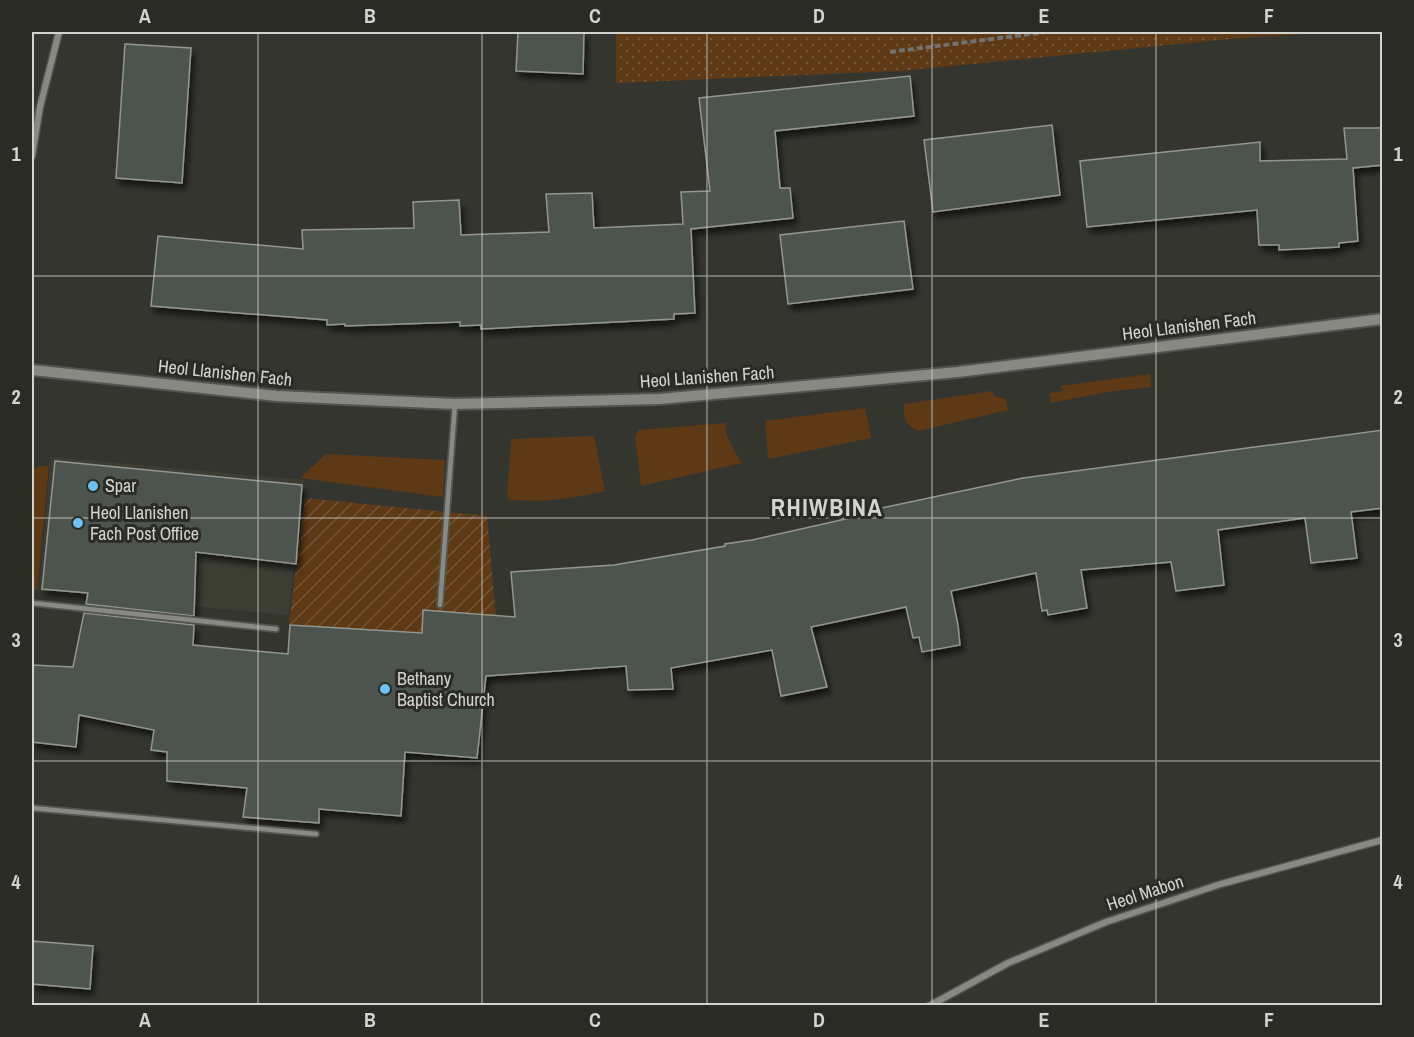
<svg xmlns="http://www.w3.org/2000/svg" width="1414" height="1037" font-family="'Archivo Narrow',sans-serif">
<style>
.built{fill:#3d3e33}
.grass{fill:#5e3915}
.park{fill:url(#park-dots)}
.garden{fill:url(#garden-furrows)}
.building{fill:#4e524d;stroke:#939791;stroke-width:1.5;filter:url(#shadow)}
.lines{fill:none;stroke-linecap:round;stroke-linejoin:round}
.service-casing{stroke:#53544f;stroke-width:8}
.minor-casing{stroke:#53544f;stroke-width:9}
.tertiary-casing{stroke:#53544f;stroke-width:14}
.path{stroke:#71716d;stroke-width:4;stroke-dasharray:6 3;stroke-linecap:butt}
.service{stroke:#888983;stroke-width:4.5}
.minor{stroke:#888983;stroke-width:6}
.tertiary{stroke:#888983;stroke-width:10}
.grid{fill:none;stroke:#d3d3d0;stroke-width:1.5;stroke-opacity:0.55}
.poi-dot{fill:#6ec2f3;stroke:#2b2b26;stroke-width:2}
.labels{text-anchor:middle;stroke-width:6;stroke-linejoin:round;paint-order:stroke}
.street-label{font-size:18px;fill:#d3d3d0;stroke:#2b2b26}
.poi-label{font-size:18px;fill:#d3d3d0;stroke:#2b2b26;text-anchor:start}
.district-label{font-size:24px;font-weight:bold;letter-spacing:1.5px;fill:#d3d3d0;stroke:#2b2b26}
.neatline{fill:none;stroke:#d3d3d0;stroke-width:2}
.grid-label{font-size:20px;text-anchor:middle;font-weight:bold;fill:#d3d3d0}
</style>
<defs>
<pattern id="park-dots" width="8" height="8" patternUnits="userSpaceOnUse" patternTransform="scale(1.5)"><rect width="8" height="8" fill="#5e3915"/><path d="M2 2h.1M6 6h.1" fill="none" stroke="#745536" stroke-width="1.8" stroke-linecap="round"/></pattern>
<pattern id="garden-furrows" width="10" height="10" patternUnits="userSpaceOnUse" patternTransform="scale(1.5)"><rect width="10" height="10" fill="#5e3915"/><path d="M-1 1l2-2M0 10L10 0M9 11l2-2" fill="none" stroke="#745536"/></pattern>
<filter id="shadow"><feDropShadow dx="3.5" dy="6" stdDeviation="3" flood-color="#0009"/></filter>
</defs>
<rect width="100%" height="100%" fill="#353530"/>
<path class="built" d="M51,457L304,480L288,615L39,592Z"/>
<path class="grass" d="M1150,374L1151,387L1107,392L1051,403L1050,393L1063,391L1060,386Z
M992,391L994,396L1006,399L1008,410L918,431C904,423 904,420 904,404Z
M865,408L871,438L768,459L765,421Z
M725,423L727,436L741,463L641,486L635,436L639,430Z
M594,436L605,491C572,498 540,504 507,499L511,439Z
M326,454L445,460L443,497L300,478Z
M49,465L37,590L32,589V472L37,467Z"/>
<path class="park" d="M616,32H1331L1230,39L900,71L616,83Z"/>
<path class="garden" d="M305,498L487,516L498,642L289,624Z"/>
<path class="building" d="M518,32H584L583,74L516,71Z
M125,44L191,48L182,183L116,178Z
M910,76L914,116L775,131L780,188H790L793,218L691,229L695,313L674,314V319L481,329V325L460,326V322L345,326V324L327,325V320L151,306L158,236L303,249L302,230L414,228L413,202L459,200L461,235L549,232L546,194L592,193L594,228L683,224L681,192L710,191L699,98Z
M1052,125L1060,195L933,212L924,140Z
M1344,128H1383V165L1353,168L1358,241L1339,243V247L1279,250V245H1259L1257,210L1087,227L1080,161L1260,142V161L1347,159Z
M904,221L913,289L788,304L780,235Z
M1383,430V508L1351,512L1357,558L1311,563L1305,518L1218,530L1224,585L1176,591L1171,562L1081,570L1087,608L1048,615L1047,610L1042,611L1036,573L951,591L958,625L960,645L922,652L919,637L913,638L906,607L811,627L827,687L781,696L772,650L671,668L673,689L628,690L626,666L486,676L477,758L405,752L401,816L319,809V823L243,817L247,788L167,781V752L151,750L154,730L79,715L76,747L32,742V665L73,667L84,613L194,625L193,645L288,654L290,625L422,633L423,610L515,617L511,572L614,565L725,546V544L752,540L859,516L858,513L1023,478Z
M55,461L302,485L296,564L196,552L194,616L86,604L88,593L42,589Z
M32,941L93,946L90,989L32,984Z"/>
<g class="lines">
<defs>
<path id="service" d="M32,603L276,629
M440,605L455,404
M32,808L316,834"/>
<path id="minor" d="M32,156L40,107L59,32
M929,1006L1008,963L1106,922L1221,884L1382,840"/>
<path id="tertiary" d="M32,370L277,396L455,404L659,399L958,372L1382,319"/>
</defs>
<use href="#service" class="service-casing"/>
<use href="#minor" class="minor-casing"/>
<use href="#tertiary" class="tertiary-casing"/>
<path class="path" d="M890,52L1046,32"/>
<use href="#service" class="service"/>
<use href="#minor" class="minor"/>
<use href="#tertiary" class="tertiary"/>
</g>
<path class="grid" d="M258,32V1006M482,32V1006M707,32V1006M932,32V1006M1156,32V1006M32,276H1382M32,518H1382M32,761H1382"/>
<g class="poi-dot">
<circle cx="93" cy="486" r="6"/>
<circle cx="78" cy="523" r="6"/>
<circle cx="385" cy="689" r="6"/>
</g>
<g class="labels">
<g class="street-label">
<text transform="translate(1189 326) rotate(-7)" y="6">Heol Llanishen Fach</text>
<text transform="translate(225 373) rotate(6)" y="6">Heol Llanishen Fach</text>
<text transform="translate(707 377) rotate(-4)" y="6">Heol Llanishen Fach</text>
<text transform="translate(1145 893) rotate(-18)" y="6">Heol Mabon</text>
</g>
<g class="poi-label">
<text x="105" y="492">Spar</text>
<text x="90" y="519">Heol Llanishen<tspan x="90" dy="21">Fach Post Office</tspan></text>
<text x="397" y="685">Bethany<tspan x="397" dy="21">Baptist Church</tspan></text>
</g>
<g class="district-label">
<text x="827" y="516">RHIWBINA</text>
</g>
</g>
<rect width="1414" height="1037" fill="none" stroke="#2b2b26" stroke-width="66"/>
<rect x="33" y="33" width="1348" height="971" class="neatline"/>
<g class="grid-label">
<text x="145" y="23">A</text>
<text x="370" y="23">B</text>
<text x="595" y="23">C</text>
<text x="819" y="23">D</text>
<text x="1044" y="23">E</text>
<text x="1269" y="23">F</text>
<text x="16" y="161">1</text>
<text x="1398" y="161">1</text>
<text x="16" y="404">2</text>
<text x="1398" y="404">2</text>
<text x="16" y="647">3</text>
<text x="1398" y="647">3</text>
<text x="16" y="889">4</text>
<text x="1398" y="889">4</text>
<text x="145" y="1027">A</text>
<text x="370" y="1027">B</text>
<text x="595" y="1027">C</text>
<text x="819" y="1027">D</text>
<text x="1044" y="1027">E</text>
<text x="1269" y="1027">F</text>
</g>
</svg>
